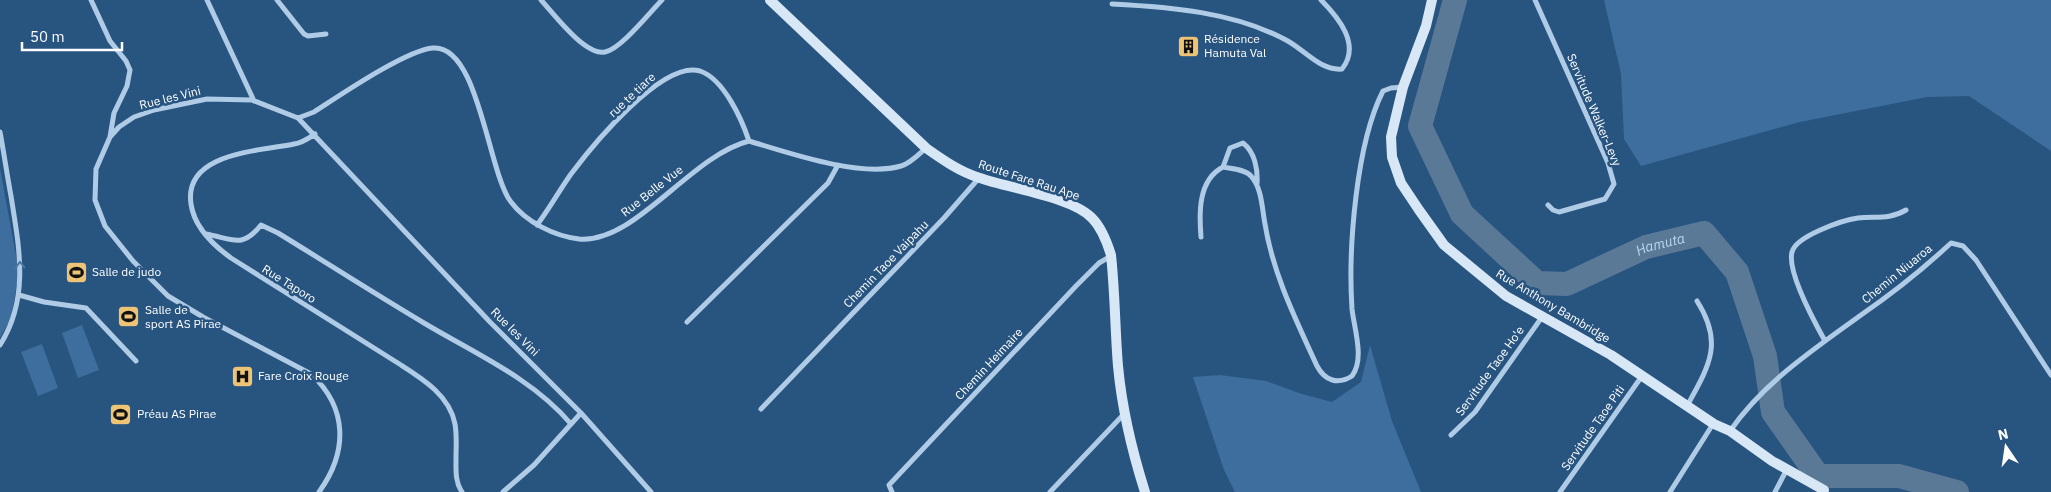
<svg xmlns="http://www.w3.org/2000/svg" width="2051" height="492" font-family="'IBM Plex Sans',sans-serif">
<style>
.green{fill:#3d6e9d}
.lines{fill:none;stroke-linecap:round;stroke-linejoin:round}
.river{stroke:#5a7997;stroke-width:24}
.minor{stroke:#afcbe5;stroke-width:5}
.secondary{stroke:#d8e7f5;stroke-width:10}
.oneway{stroke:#50789e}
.labels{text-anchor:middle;stroke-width:5;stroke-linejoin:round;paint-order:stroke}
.poi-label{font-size:12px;fill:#fff;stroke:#285480;text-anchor:start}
.street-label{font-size:12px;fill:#fff;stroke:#285480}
.water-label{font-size:14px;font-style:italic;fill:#bbd5ed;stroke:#285480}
</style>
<rect width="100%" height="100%" fill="#285480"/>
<path class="green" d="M1604,0H2051V151L1969,96L1927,97L1800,122L1641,166L1624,139L1621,74Z
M0,168L19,272L11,318L0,338Z
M82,325L99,370L78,378L62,333Z
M42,344L58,388L38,396L21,352Z
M1370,345L1392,421L1421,492H1235L1224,470L1193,377L1220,375L1266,381L1302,394L1332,402L1361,382Z"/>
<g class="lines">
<path class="river" id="s1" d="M1455,0L1420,126L1462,214L1537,283L1567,284L1646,247L1704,233L1737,272L1765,356L1773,412L1818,476H1899L1957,492"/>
<path class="minor" d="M91,0L110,41L126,61L130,70L127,86L114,113L110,137
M207,0L254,101
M277,0L304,34L308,36L326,34
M541,0C554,14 585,56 605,52C621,49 650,12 662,0
M1535,0L1608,163L1614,184L1605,199L1559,212L1553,210L1548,205
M1112,4C1170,7 1234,12 1286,40C1305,50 1320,71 1342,69C1361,45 1339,18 1321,0
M298,118L314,112C339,96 406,50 433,48C479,44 488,173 511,202C526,222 554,236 579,239C635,244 690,156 749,141C789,153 861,178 901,166C911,163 919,154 926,148
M0,132C4,153 7,175 11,196C19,247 30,298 0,345
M315,134C309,138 302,143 294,144C262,151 183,152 191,204C194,226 213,245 231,258L401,365C423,379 450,396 455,424C457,435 456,447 456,458C456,470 455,482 462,492
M1223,167L1230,148L1243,143C1255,152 1258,170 1257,184
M537,225C549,209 559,191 571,174C592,146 662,60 700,71C724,79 742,120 749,141
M206,234C233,239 242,249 261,225L278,233C327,263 375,294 424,323C474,353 532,378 571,424
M1201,237C1199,213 1198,180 1223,167C1232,169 1245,169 1251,176C1262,188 1262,209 1265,224C1273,274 1296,320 1317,366C1325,381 1338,385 1352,376C1365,359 1354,328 1352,309C1348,249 1356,144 1383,91L1391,88L1403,87
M19,295L44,302L86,308L136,361
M687,322L828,183L838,165
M1825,341C1815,323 1787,271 1792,252C1796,236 1843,220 1858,218C1876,216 1889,220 1906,210
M1687,406C1709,366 1724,343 1697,301
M761,409L944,218L979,178
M1730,431C1764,382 1813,350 1861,315C1893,293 1923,269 1951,243L1963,246L1976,260L2051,375
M1451,435L1475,412L1542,317
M319,492C348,452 348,408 311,374L203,317L168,296L133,261L105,226L95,200L96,169L110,137L119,127L134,117L154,110L207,99L252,100L298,118L490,322L581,413L651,492
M503,492L534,465L581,413
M892,492L889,485L1076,286L1099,263L1111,256
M1050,492L1124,414
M1560,492L1642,376
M1670,492L1713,424
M1775,492L1787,469"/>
<path class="secondary" d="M770,0L926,148C943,160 960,172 980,178C1008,188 1072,197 1092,218C1102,228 1107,242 1111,255C1115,292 1115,329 1118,366C1122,409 1132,451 1145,492
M1432,0L1426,26L1403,87L1391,137L1392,157L1401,183L1419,210L1444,245L1506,296L1611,355L1714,424L1730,431L1772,461L1824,490"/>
</g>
<defs><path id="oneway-chevron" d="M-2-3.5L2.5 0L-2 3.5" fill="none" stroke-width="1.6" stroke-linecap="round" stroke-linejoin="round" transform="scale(1.25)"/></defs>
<use class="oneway" href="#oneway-chevron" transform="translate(20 265) rotate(-92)"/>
<defs>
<symbol id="building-square" viewBox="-11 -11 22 22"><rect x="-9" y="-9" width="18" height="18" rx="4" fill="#edc376" stroke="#285480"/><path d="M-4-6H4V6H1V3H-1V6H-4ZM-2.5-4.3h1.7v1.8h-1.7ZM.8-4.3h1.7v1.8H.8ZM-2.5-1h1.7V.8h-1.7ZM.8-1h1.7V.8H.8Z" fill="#111"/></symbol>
<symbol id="stadium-square" viewBox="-11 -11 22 22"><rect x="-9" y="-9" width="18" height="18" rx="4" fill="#edc376" stroke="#285480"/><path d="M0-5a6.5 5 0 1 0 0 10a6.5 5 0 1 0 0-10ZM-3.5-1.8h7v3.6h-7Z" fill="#111"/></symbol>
<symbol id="hospital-square" viewBox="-11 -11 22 22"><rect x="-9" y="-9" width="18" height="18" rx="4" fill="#edc376" stroke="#285480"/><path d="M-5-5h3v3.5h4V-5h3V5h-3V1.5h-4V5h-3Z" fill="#111"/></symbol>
</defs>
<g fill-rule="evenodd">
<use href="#building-square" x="1176" y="34" width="25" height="25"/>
<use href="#stadium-square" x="64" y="260" width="25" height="25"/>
<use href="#stadium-square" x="116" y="304" width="25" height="25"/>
<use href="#hospital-square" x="230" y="364" width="25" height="25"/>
<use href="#stadium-square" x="108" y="402" width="25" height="25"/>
</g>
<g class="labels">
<g class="poi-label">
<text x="1204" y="43">Résidence<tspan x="1204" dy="14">Hamuta Val</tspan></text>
<text x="92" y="276">Salle de judo</text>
<text x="145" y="314">Salle de<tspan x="145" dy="14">sport AS Pirae</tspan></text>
<text x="258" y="380">Fare Croix Rouge</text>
<text x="137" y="418">Préau AS Pirae</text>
</g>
<g class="street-label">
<text transform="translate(632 95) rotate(-43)" y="4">rue te tiare</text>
<text transform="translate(170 98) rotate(-14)" y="4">Rue les Vini</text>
<text transform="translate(1594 110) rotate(67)" y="4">Servitude Walker-Levy</text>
<text transform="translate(1029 180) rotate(18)" y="4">Route Fare Rau Ape</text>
<text transform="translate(652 191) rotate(-38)" y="4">Rue Belle Vue</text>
<text transform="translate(886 264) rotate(-46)" y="4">Chemin Taoe Vaipahu</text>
<text transform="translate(1897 274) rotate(-39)" y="4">Chemin Niuaroa</text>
<text transform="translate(289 284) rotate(32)" y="4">Rue Taporo</text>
<text transform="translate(1553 306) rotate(31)" y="4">Rue Anthony Bambridge</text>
<text transform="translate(515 332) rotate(45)" y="4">Rue les Vini</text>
<text transform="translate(989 364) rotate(-47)" y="4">Chemin Heimaire</text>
<text transform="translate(1490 371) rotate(-54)" y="4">Servitude Taoe Ho'e</text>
<text transform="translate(1593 428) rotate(-55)" y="4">Servitude Taoe Piti</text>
</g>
<g class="water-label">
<text dy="5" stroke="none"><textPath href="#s1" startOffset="462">Hamuta</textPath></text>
</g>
</g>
<g transform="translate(2006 447) rotate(347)" stroke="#285480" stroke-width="4" paint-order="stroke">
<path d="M0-4L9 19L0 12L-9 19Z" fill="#ffffff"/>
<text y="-8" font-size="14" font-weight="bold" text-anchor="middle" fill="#ffffff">N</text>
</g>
<path d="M22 42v8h100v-8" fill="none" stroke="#ffffff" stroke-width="2.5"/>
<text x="30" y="42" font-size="15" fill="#ffffff" stroke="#285480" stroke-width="4" paint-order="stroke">50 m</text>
</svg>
